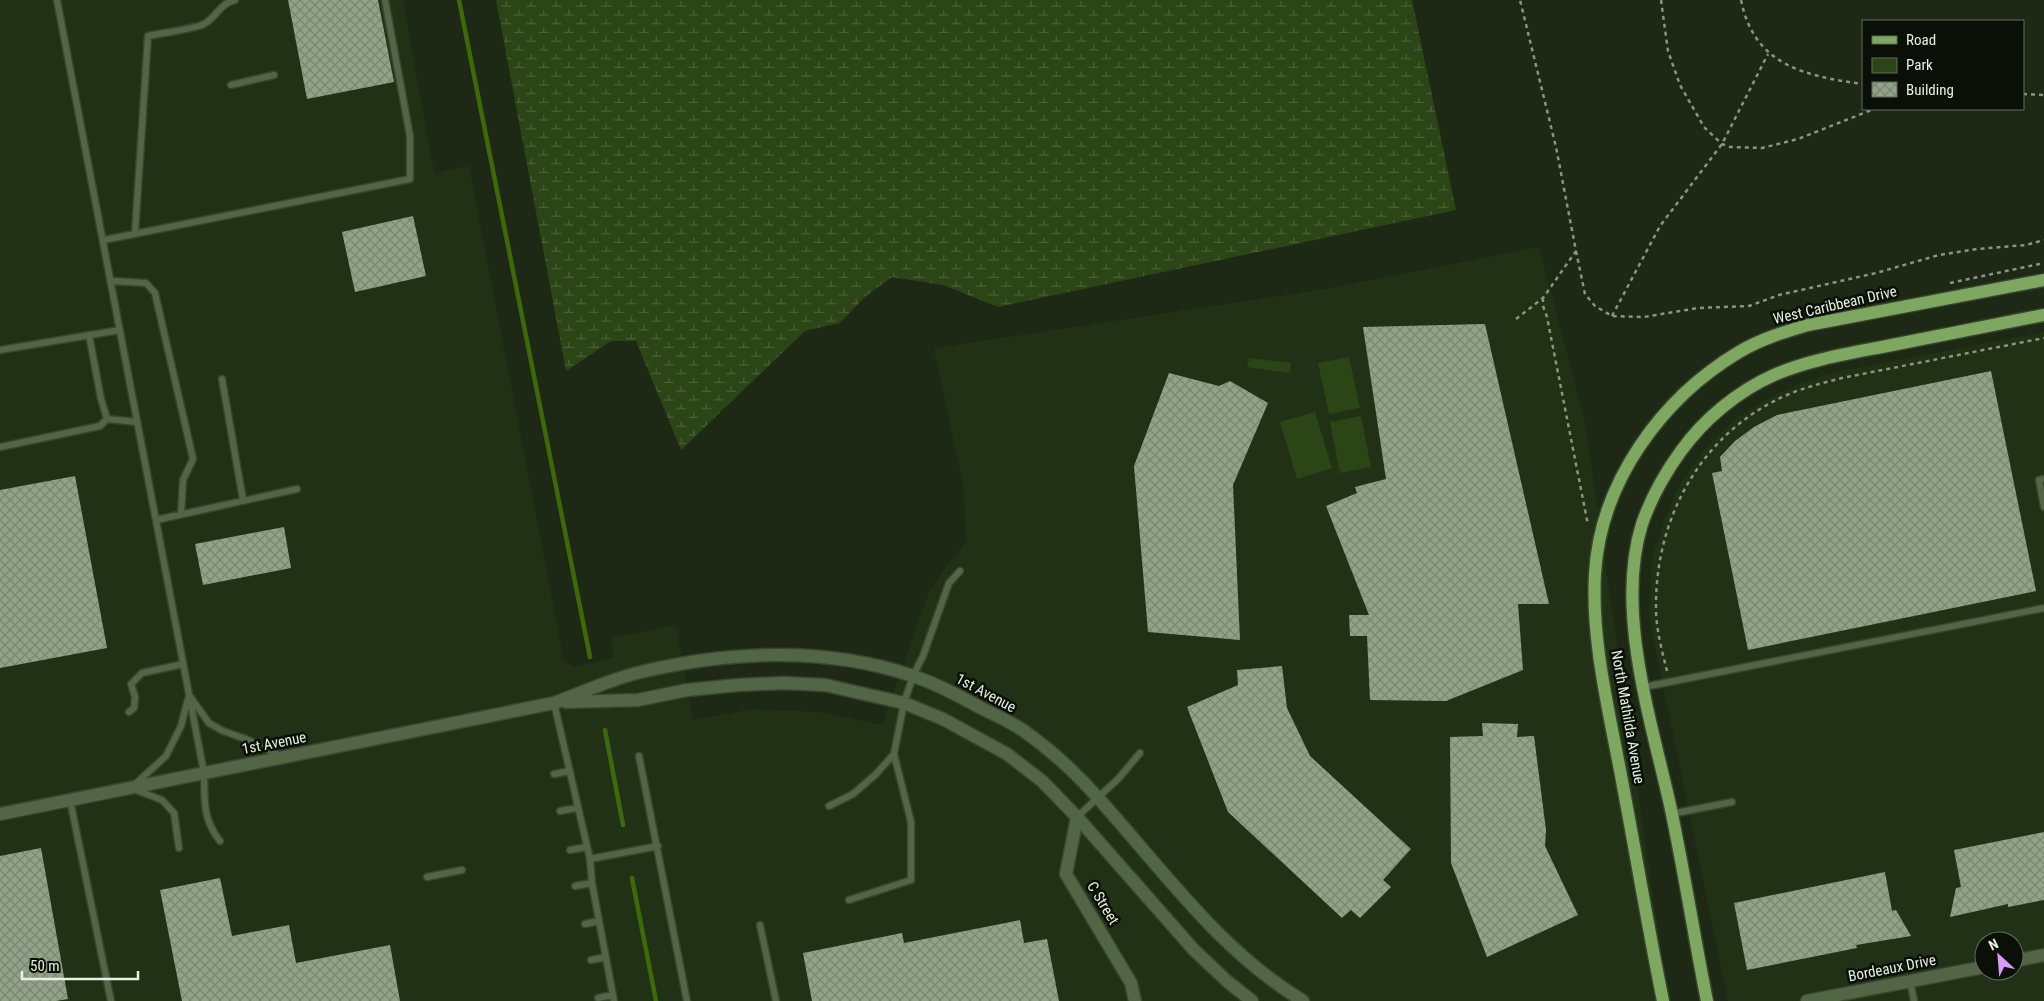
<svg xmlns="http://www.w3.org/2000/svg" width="2044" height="1001" font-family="'Roboto Condensed',sans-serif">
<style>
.built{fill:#213115;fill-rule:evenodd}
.green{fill:#2c4516}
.wetland{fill:url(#wetland-marsh)}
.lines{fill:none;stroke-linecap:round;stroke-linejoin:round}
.stream{stroke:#3c690a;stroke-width:4.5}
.building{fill:url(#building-cross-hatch)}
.service-casing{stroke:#394531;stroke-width:9}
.minor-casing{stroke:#394531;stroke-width:15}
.tertiary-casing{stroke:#394531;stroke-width:15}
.primary-casing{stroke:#394531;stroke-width:15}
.path{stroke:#8a9483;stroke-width:2.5;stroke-dasharray:4 4;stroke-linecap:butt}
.service{stroke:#526645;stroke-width:6}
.minor{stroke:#526645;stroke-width:12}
.tertiary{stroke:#526645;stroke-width:12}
.primary{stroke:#7ea860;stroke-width:12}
.labels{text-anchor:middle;stroke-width:5;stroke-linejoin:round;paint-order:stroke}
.street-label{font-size:15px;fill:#e7f0e2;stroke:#0a1007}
</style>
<defs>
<pattern id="wetland-marsh" width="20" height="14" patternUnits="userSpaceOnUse" patternTransform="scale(1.25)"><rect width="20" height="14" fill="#2c4516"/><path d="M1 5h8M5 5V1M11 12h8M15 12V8" fill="none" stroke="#4b6038"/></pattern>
<pattern id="building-cross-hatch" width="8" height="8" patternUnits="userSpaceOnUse" patternTransform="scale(1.25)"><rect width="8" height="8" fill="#92a288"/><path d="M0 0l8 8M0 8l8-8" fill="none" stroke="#7b8774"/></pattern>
</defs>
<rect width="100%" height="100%" fill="#1d2914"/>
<path class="built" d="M0,0H403L434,173L469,166L564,661L574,667L614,658L611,638L676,625L693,720L752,709L819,712L882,725L930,589L966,541L964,490L934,348L1325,289L1539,247L1585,422L1668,1001H0Z
M2044,332V1001H1728L1649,617L1652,557L1667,513L1681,482L1704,450L1733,420L1770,397L1806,381L1845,370ZM1984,941H2014V971H1984Z"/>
<path class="green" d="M1349,357L1360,408L1329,414L1318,363Z
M1249,358L1291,363L1290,373L1247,367Z
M1315,412L1332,468L1297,479L1280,422Z
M1361,416L1371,467L1340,473L1330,422Z"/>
<path class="wetland" d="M496,0H1412L1456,210L998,307L943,285L892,277L865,297L840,323L805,331L681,450L636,341H611L566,371Z"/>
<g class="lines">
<path class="stream" d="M459,0L590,657
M605,730L623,825
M632,878L656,1001"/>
</g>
<path class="building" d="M288,0H378L394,82L307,99Z
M413,216L426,276L355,292L342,232Z
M1485,324L1549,604H1518L1523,670L1446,701L1370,700L1367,636H1350L1349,615H1369L1326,506L1357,493L1355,487L1386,479L1363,327Z
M1991,371L2036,591L1748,650L1712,473L1722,471L1720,457L1735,441L1754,427L1777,415Z
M1169,373L1219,386L1230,381L1268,403L1233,485L1240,640L1148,632L1134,466Z
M75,476L107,648L0,668V490Z
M284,527L291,568L203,585L195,544Z
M1282,666L1287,708L1310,756L1411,849L1383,880L1391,887L1360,918L1351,910L1342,918L1228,812L1187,707L1238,685L1237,670Z
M1482,723L1518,724L1517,737L1534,736L1546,830L1545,846L1578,915L1487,957L1451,863L1450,737L1483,736Z
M2044,832V900L2008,907V904L1950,917L1956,888L1961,887L1954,850Z
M41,848L68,999L56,1001H0V856Z
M1885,872L1892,911L1896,910L1911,936L1856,945L1857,948L1747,970L1734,903Z
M220,878L232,936L289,925L296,963L390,945L400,1001H182L160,890Z
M1020,920L1024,943L1047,939L1059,1001H812L803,953L902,933L904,943Z"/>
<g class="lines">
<defs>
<path id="service" d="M57,0L204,773C205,802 202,818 220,841
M231,85L274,75
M135,233L148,36C161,33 195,29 204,24C217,17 219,4 235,0
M104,240L410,179V136L385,0
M111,281L146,283L155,293L193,459L183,480L181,514
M89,335L101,399L107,419
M0,350L120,330
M222,379L243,500
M107,419L137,422
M0,447L100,426L107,419
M2044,479L2039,480L2044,507
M156,520L297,489
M1644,687L2044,608
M191,698L209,723L223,731L246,739L281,756
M554,703L590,859L592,883L614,1001
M129,712L134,708L135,697L131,684L142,673L183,664
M639,756L687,1001
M554,774L569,771
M70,800L111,1001
M829,806L853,794L876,774L894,754L904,703L913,676L923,656L949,583L960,571
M560,811L577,808
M1671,814L1732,802
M1077,817L1119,778L1140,753
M179,848L174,813L162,800L131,788L166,756L181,726L188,699
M570,850L586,847
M590,859L658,846
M427,877L462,870
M575,886L592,883
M849,900L911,880V822L894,754
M585,924L599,921
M760,925L776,1001
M591,960L606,957
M1910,981L1914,1001
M598,998L613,995"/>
<path id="minor" d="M1077,817L1066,874L1131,983L1135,1001"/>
<path id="tertiary" d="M566,702L638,700L687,690L738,685L783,683L825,685L904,703L943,719L1007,754L1042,781L1077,817L1194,950L1228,982L1252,1001
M0,814L554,703C581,693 609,680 637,673C726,651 825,646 913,676C937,684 959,696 981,708C995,715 1011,722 1024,731C1051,750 1077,774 1099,799C1163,870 1220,951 1303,1001
M2014,961L2044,955
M1807,1001L1984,967"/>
<path id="primary" d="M1663,1001C1648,928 1636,854 1622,781C1610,715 1591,642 1595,574C1600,482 1662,398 1739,352C1761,339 1784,332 1808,325L2044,280
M1707,1001C1694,936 1684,870 1670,805C1651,720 1615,609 1642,524C1651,498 1665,473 1681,451C1704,419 1738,391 1774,375C1811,359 1852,353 1892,345C1942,335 1993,325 2044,315"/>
</defs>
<use href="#service" class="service-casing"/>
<use href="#minor" class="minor-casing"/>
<use href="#tertiary" class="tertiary-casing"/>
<use href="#primary" class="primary-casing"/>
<path class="path" d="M1661,0L1668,51L1680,85L1704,127L1722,144L1730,147L1762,148L1798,139L1874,109
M1741,0C1754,65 1804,76 1863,84
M2023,94L2044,95
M1576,251L1585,294L1595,306L1612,316L1644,317L1698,308L1749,306L1779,295L1876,273L1939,255L1977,249L2026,245L2044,240
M1950,283L2044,263
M1543,298V306L1547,317L1588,525
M1612,316L1660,226L1722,144L1768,54
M1516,319L1543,298L1576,251L1556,147L1520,0
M1667,671C1662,651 1656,629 1656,608C1655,517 1702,432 1787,395C1805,387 1823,383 1842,378L2044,338"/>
<use href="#service" class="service"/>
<use href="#minor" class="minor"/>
<use href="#tertiary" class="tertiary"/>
<use href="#primary" class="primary"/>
</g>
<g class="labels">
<g class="street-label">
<text transform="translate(1835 305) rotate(-13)" y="5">West Caribbean Drive</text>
<text transform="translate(986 693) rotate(28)" y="5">1st Avenue</text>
<text transform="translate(1628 717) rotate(80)" y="5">North Mathilda Avenue</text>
<text transform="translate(274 743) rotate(-11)" y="5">1st Avenue</text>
<text transform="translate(1103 903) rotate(59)" y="5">C Street</text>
<text transform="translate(1892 968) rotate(-11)" y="5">Bordeaux Drive</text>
</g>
</g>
<rect x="1862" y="20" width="162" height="90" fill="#0a1007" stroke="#626a5f"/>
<rect x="1872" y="36" width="25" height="8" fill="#7ea860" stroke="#626a5f"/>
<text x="1906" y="45" font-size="15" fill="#e7f0e2">Road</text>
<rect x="1872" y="58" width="25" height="15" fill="#2c4516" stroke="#626a5f"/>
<text x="1906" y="70" font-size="15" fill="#e7f0e2">Park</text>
<rect x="1872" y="82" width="25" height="15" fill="url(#building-cross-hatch)" stroke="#626a5f"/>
<text x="1906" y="95" font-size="15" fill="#e7f0e2">Building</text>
<g transform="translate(1999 956) rotate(334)"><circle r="24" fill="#0a1007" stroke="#626a5f"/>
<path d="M0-4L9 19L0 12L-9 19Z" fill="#d89bf8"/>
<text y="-8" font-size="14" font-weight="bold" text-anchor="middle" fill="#e7f0e2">N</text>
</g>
<path d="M22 971v8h116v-8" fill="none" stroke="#e7f0e2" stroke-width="2.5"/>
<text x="30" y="971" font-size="15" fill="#e7f0e2" stroke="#0a1007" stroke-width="4" paint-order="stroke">50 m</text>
</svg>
